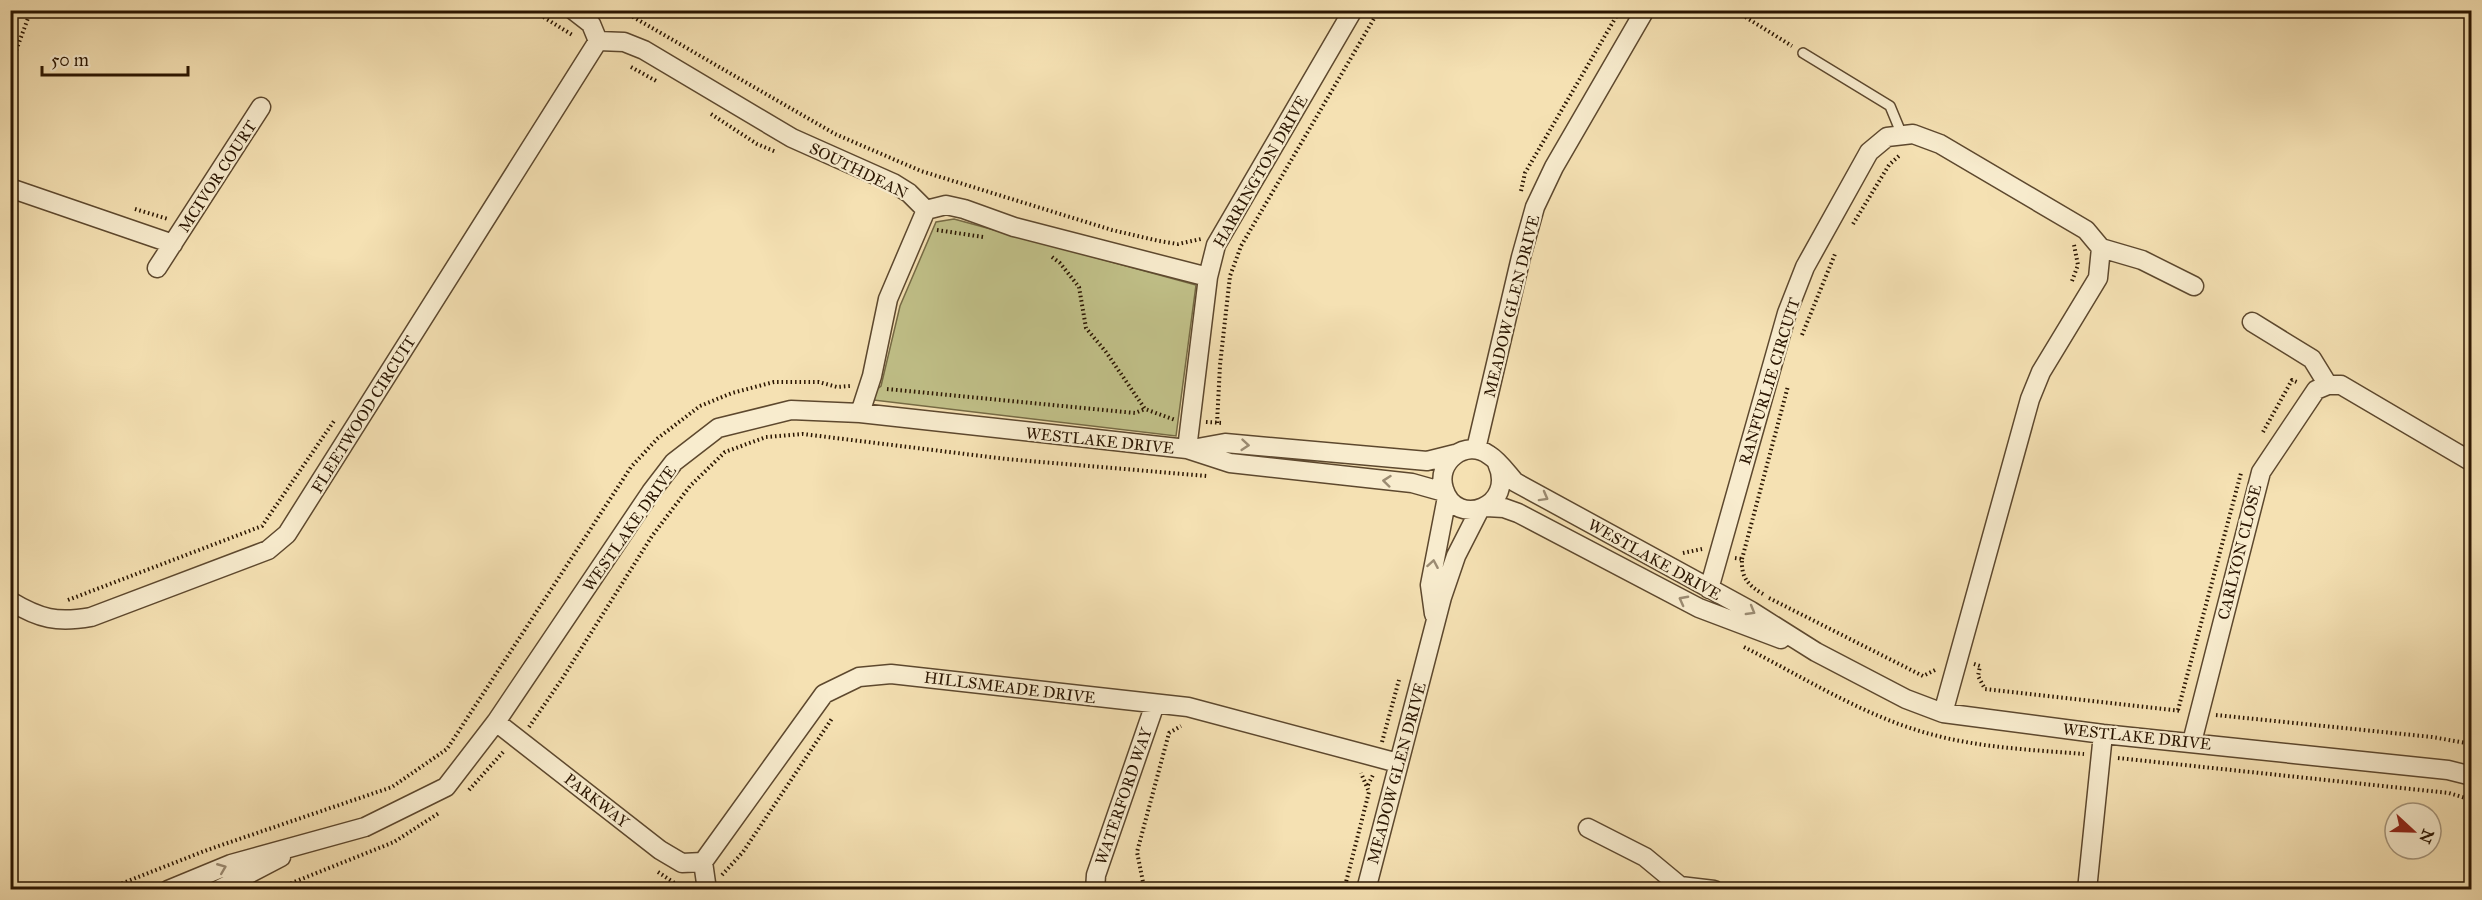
<svg xmlns="http://www.w3.org/2000/svg" width="2482" height="900" font-family="'IM FELL Great Primer',serif">
<style>
.green{fill:#c1c189;stroke:#766b45;stroke-width:1.5}
.lines{fill:none;stroke-linecap:round;stroke-linejoin:round}
.lane-casing{stroke:#5d482e;stroke-width:12}
.street-casing{stroke:#5d482e;stroke-width:21}
.path{stroke:#2a1501;stroke-width:4;stroke-dasharray:1.5 3;stroke-linecap:butt}
.lane{stroke:#f8ecce;stroke-width:9}
.street{stroke:#f8ecce;stroke-width:18}
.oneway{stroke:#9b8b72}
.labels{text-anchor:middle;stroke-width:4.5;stroke-linejoin:round;paint-order:stroke}
.street-label{font-size:16px;fill:#2a1501;stroke:#f8ecce}
</style>
<rect width="100%" height="100%" fill="#f5e1b3"/>
<filter id="stains"><feTurbulence type="fractalNoise" baseFrequency=".00333" numOctaves="4"/><feColorMatrix values="0 0 0 0 .2 0 0 0 0 .09 0 0 0 0 .02 0 0 0 .5 -.17"/></filter>
<radialGradient id="worn" r=".72"><stop offset=".6" stop-color="#630" stop-opacity="0"/><stop offset="1" stop-color="#630" stop-opacity=".3"/></radialGradient>
<path class="green" d="M954,219L1196,285L1176,436L865,399L881,386L900,306L936,222Z"/>
<g class="lines">
<defs>
<path id="lane" d="M1803,53L1890,106L1902,135"/>
<path id="street" d="M573,10L591,24L598,41L624,42L644,50L792,138L893,183L909,193L926,210L946,205L964,209L1014,227L1208,277
M10,188L173,244
M2101,248L2142,260L2194,286
M157,268L261,107
M2252,322L2312,359L2328,385
M860,413L872,376L888,299L926,210
M1187,449L1208,277L1216,245L1353,10
M1192,449L1225,443L1427,461L1455,454
M1476,449L1521,257L1535,207L1554,167L1645,10
M1497,463C1517,507 1456,529 1444,489C1435,462 1466,438 1489,455C1499,461 1507,473 1515,482L1751,611L1816,652L1906,699L1943,713L2103,734L2448,770L2472,776
M1486,507L1504,508L1518,513L1699,608L1781,639
M1709,589L1787,313L1805,267L1869,152L1887,137L1913,134L1940,144L2086,230L2101,248L2098,278L2041,372L2030,399L1943,713
M10,601C40,619 57,623 91,617L268,550L287,534L598,41
M1434,614L1430,585L1447,497
M496,722L660,850L682,863L703,862
M2192,742L2261,472L2316,390L2328,385H2341L2472,462
M1588,828L1645,857L1680,886
M703,862L824,694L859,677L891,674L1188,707L1398,763
M703,862L707,890
M168,890L231,864L365,827L446,787L496,722L651,492L674,462L718,428L791,410L860,413L1187,449L1230,463L1412,483L1444,492
M218,890L281,857
M1095,890L1096,875L1155,704
M1366,890L1442,597L1456,556L1480,509
M1677,890L1680,886L1714,890
M2087,890L2103,734"/>
</defs>
<use href="#lane" class="lane-casing"/>
<use href="#street" class="street-casing"/>
<path class="path" d="M532,10L574,36
M621,10L835,134L921,171L1112,230L1159,241L1178,244L1201,239
M1734,10L1792,46
M10,67L31,10
M631,67L658,82
M711,114L757,144L776,152
M1521,191L1525,173L1620,10
M135,209L168,219
M1853,224L1889,165L1901,154
M937,230L983,237
M1052,257L1060,263L1079,287L1086,328L1106,352L1145,409L1175,420
M2072,281L2078,265L2074,245
M1802,335L1835,254
M887,389L1135,413L1145,409
M1206,422L1223,423
M1217,423L1220,365L1230,276L1241,246L1379,10
M2263,432L2292,380L2299,383
M1683,553L1702,549
M1735,558L1742,559C1741,578 1748,585 1763,594
M1742,559L1788,386
M1769,598L1923,676L1937,669
M68,600L262,526L334,421
M1744,647C1805,678 1867,718 1934,735C1982,748 2035,750 2084,754
M1974,664L1980,666L1978,676L1985,689L2182,711
M2178,710L2241,473
M2216,715L2432,737L2472,744
M529,727L562,679L652,536L690,486L725,452L766,437L803,434L1006,459L1207,476
M1382,742L1399,680
M2118,758L2449,793L2472,800
M1368,785L1374,773
M469,790L504,751
M658,872L676,884L689,885
M722,875L743,852L833,717
M105,890L207,850L392,787L447,749L631,467L658,438L700,406L732,393L774,382H819L837,387L850,386
M274,890L394,842L439,813
M1141,890L1143,882L1137,852L1169,733L1181,726
M1344,890L1369,792L1361,773"/>
<use href="#lane" class="lane"/>
<use href="#street" class="street"/>
</g>
<defs><path id="oneway-chevron" d="M-2-3.5L2.5 0L-2 3.5" fill="none" stroke-width="1.6" stroke-linecap="round" stroke-linejoin="round" transform="scale(1.5)"/></defs>
<g class="oneway">
<use href="#oneway-chevron" transform="translate(1245 445) rotate(5)"/>
<use href="#oneway-chevron" transform="translate(1387 481) rotate(-174)"/>
<use href="#oneway-chevron" transform="translate(1544 497) rotate(29)"/>
<use href="#oneway-chevron" transform="translate(1433 564) rotate(-80)"/>
<use href="#oneway-chevron" transform="translate(1683 600) rotate(-152)"/>
<use href="#oneway-chevron" transform="translate(1751 611) rotate(30)"/>
<use href="#oneway-chevron" transform="translate(222 868) rotate(-22)"/>
</g>
<g class="labels">
<g class="street-label">
<text transform="translate(859 170) rotate(26)" y="6">SOUTHDEAN</text>
<text transform="translate(1260 171) rotate(-60)" y="6">HARRINGTON DRIVE</text>
<text transform="translate(217 176) rotate(-57)" y="6">MCIVOR COURT</text>
<text transform="translate(1511 306) rotate(-76)" y="6">MEADOW GLEN DRIVE</text>
<text transform="translate(1769 381) rotate(-73)" y="6">RANFURLIE CIRCUIT</text>
<text transform="translate(363 414) rotate(-58)" y="6">FLEETWOOD CIRCUIT</text>
<text transform="translate(1100 440) rotate(6)" y="6">WESTLAKE DRIVE</text>
<text transform="translate(629 528) rotate(-55)" y="6">WESTLAKE DRIVE</text>
<text transform="translate(2239 552) rotate(-76)" y="6">CARLYON CLOSE</text>
<text transform="translate(1655 559) rotate(29)" y="6">WESTLAKE DRIVE</text>
<text transform="translate(1010 687) rotate(7)" y="6">HILLSMEADE DRIVE</text>
<text transform="translate(2137 736) rotate(6)" y="6">WESTLAKE DRIVE</text>
<text transform="translate(1396 773) rotate(-75)" y="6">MEADOW GLEN DRIVE</text>
<text transform="translate(1123 796) rotate(-71)" y="6">WATERFORD WAY</text>
<text transform="translate(597 800) rotate(38)" y="6">PARKWAY</text>
</g>
</g>
<rect width="2482" height="900" fill="none" stroke="#f5e1b3" stroke-width="36"/>
<rect x="12" y="12" width="2458" height="876" fill="none" stroke="#2a1501" stroke-width="3"/>
<rect x="18" y="18" width="2446" height="864" fill="none" stroke="#2a1501" stroke-width="1.5"/>
<g transform="translate(2413 831) rotate(112)"><circle r="28" fill="#f8ecce" stroke="#a6967c" stroke-width="1.5"/>
<path d="M0-4.5L10 22L0 15L-10 22Z" fill="#8f2418"/>
<text y="-9" font-size="16" font-weight="bold" text-anchor="middle" fill="#2a1501">N</text>
</g>
<path d="M42 66v9h146v-9" fill="none" stroke="#2a1501" stroke-width="3"/>
<text x="51" y="66" font-size="18" fill="#2a1501" stroke="#f8ecce" stroke-width="4.5" paint-order="stroke">50 m</text>
<rect width="100%" height="100%" filter="url(#stains)"/>
<rect width="100%" height="100%" fill="url(#worn)"/>
</svg>
